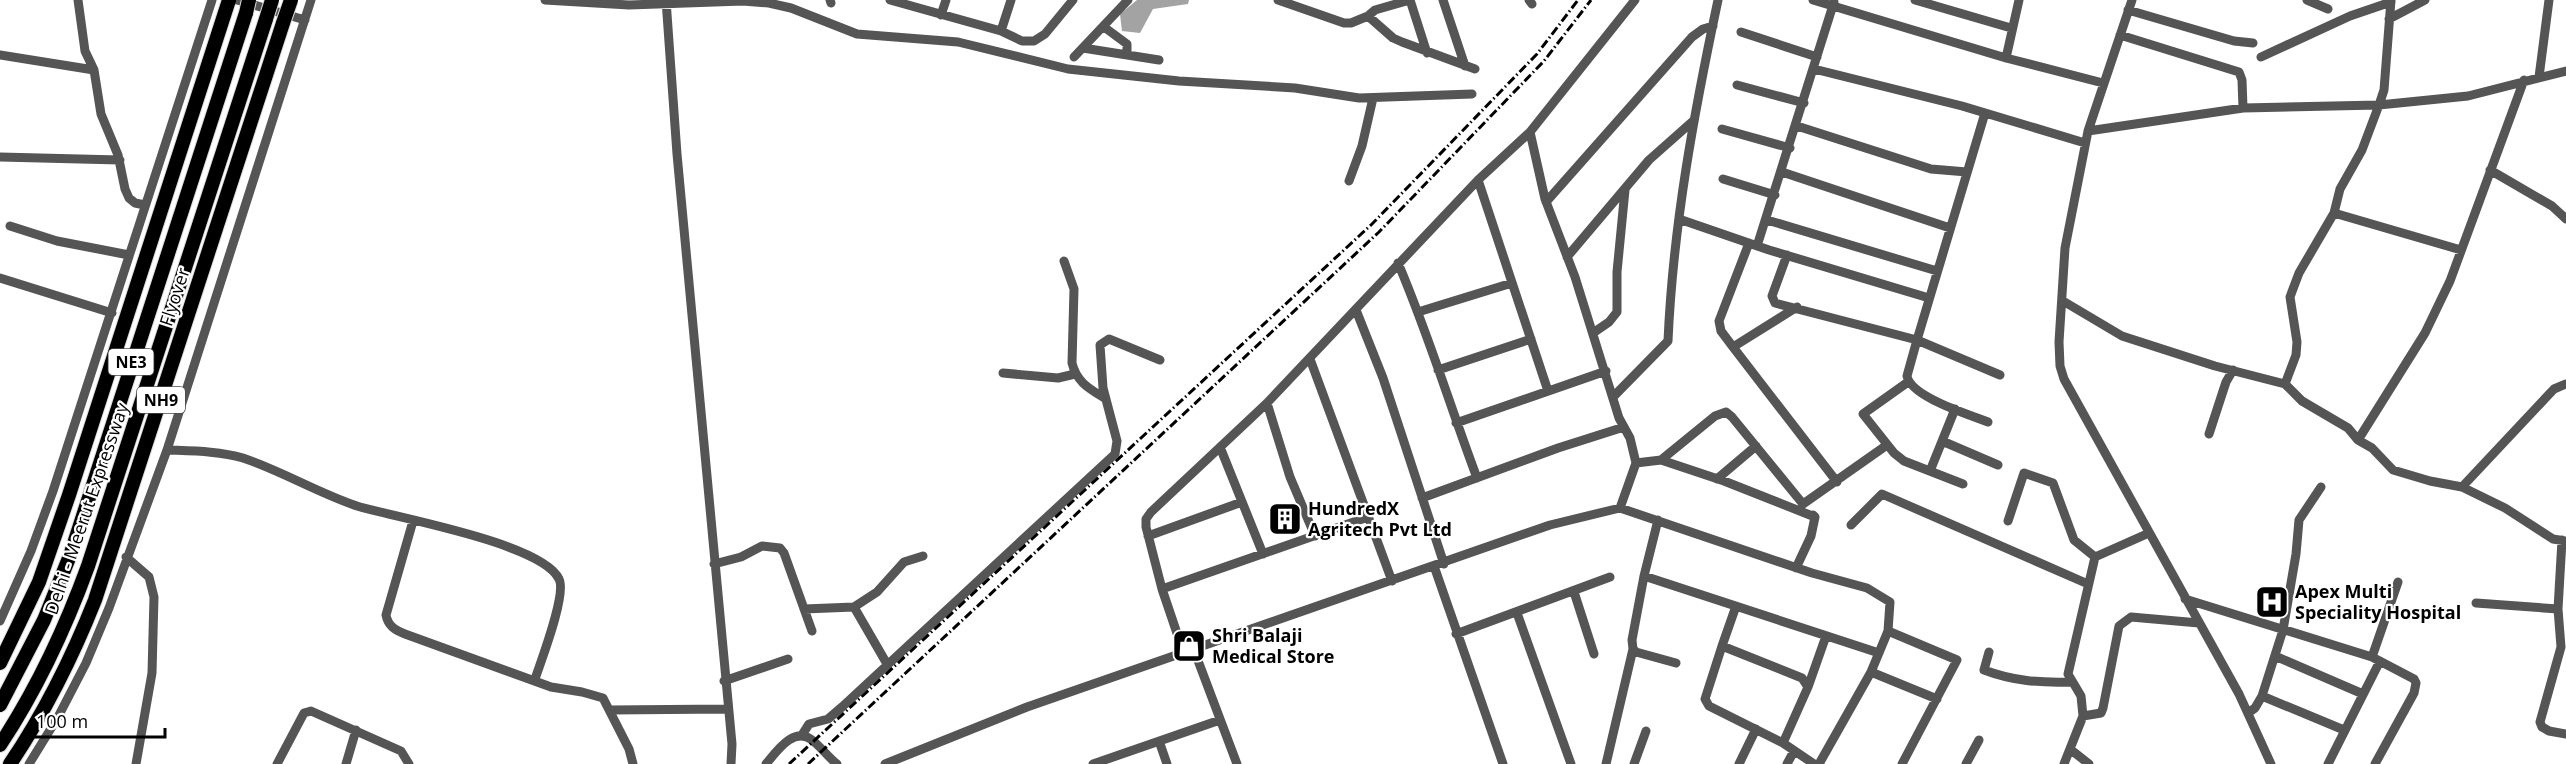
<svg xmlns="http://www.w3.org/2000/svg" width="2566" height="764" font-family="'Open Sans',sans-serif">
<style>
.water{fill:#a3a3a3}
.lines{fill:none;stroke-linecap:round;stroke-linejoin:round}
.highway-casing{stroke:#dbdbdb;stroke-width:16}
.minor{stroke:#555;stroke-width:9}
.highway{stroke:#000;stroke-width:14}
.rail{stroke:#000;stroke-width:3;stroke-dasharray:9 3 1.5 3;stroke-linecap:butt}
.highway-bridge-casing{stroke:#dbdbdb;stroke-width:16;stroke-linecap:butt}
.highway-bridge{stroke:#000;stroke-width:14}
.labels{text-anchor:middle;stroke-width:4.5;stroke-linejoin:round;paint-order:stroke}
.shield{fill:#fff;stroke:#4c4c4c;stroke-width:1.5}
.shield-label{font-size:16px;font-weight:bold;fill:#000}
.street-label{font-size:18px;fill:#000;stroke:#fff}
.poi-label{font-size:18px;font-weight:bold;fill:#000;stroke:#fff;text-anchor:start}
</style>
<rect width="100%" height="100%" fill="#fff"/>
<path class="water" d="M1137,0H1189L1188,4L1153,9L1140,33L1122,31L1120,14Z"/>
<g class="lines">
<defs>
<path id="highway" d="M0,663L39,582L69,495L229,0
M0,705L44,620L71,553L246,13
M0,745C37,689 65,629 88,566L266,19
M10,764C45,712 72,658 95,600L283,23"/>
</defs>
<use href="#highway" class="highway-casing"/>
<path class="minor" d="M78,0L85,51L94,70L101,114L118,155L125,189L129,198L135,203L145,205
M237,0L305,20
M545,0L629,5L743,1L769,3L791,8L857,34L958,42L1068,69L1179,81L1295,88L1359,98L1472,94
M666,0L677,154L732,744L731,764
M830,0L831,3
M890,0L1001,31L1022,41H1034L1045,34L1073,0
M1278,0L1344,23H1351L1368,16L1393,38L1402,42L1475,69
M1410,0L1427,53
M1443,0L1465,66
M1529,0L1532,4
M1813,0L2006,58L2103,83
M1915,0L2011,28
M2132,0L2088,131L2065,248L2059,342L2060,366L2064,379L2239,694L2271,764
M2307,0L2328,9
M2128,10L2234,41L2253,43
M941,15L946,0
M1368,16L1375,10L1410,0
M2389,19L2425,0
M1104,27L1127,44V54
M1001,31L1011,0
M1741,32L1817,57
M2120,35L2239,72L2242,80L2243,108
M1083,48L1159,60
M0,55L94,70
M1074,57L1128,0
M2261,57L2350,16L2391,2
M2006,58L2019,0
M1814,69L1962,106L2085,143
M2539,77L2549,0
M1737,85L1804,103
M1797,126L1931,169L1967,172
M1722,129L1790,148
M2088,131L2243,108L2379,105L2468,96L2566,71
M1530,132L1545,199L1575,277L1619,418L1630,438L1636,463L1620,508
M0,157L120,160
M2490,170L2552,206L2566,219
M1782,172L1950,228
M1723,179L1775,195
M1478,180L1548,391
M1349,181L1362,146L1373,98
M1546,202L1692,37L1703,29L1713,26
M2334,213L2461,250
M1679,219L1769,250L1929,298
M1767,220L1937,271
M10,226L57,241L129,255
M1757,246L1834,2
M1787,255L1772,296L1775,303L1917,340L1985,113
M1567,257L1649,160L1693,121
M1064,261L1074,289L1072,363C1077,383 1090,389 1106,399
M1398,263C1428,333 1450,406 1477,478
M0,278L112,313
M2063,301L2122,336L2215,366L2285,384L2302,401L2348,428L2358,440L2372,448L2393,470L2430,481L2462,487L2505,508L2553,539L2566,541
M1797,307L1733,347L1837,482
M1356,310L1383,378L1444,564
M1418,312L1512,283
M1593,333L1609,322L1617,312V272L1625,190
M1733,347L1721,331L1719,321L1749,243
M1310,359L1392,581
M1438,370L1531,339
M1003,373L1058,378L1075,374
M1908,382L1863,414L1894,453L1904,461L1963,484
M2285,384L2296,355L2297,342L2290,297L2299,273L2334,213L2340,189L2362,150L2379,105L2384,90L2391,0
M1614,396L1668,341C1673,226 1694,113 1718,0
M1267,403L1290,477L1315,536
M1988,422C1968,414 1911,397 1907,376L1917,340L2000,375
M1456,423L1606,371
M2209,434L2226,382L2233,370
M2358,440L2425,333L2450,281L2524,80
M1942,441L1998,465
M1220,447L1263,554
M167,450C192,451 219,451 243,458C282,471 318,493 357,506C396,518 542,543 559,579C567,594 541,661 535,679
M1661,460L1715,416L1726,412L1732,417L1803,504L1887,445
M1636,463L1661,460L1724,481L1815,517
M1930,471L1955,409
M1717,479L1756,446
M2321,487L2299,520L2296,554L2283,630L2262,696L2344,730
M2462,487L2554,389L2566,384
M1422,498L1558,448L1624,427
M1658,520L1644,576L1632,640L1633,649L1636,652L1676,663
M413,521L386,615C388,626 395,630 405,634L551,687L582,692L603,698L629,749L633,764
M2008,521L2024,473L2053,483L2074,540L2095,557
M1851,525L1882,494L2088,584
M1148,536L1242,502
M2562,540L2558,609L2561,647L2540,722L2542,727L2549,731L2566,734
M126,557L149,577L154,597L152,673L136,764
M714,564L741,557L762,546L780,548L784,553L812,631
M1434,566L1503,764
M1796,568L1811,536L1815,517L1813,515
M1644,576L1879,653
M1162,589L1368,517
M1574,592L1594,654
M2185,599L2372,657L2414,679L2416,683L2414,693L2375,764
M2476,603L2558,609
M1736,606L1722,646L1802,678L1808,687L1783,743
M854,607L887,664
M804,609L854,607L877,592L904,562L923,556
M1517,613L1571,764
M0,621L31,551L53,491L212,0
M1888,631L1957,660L1902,764
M1456,634L1610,577
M1722,646L1705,699L1709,706L1783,743L1814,764
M1194,650L1237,764
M1989,652L1984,670C2013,681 2040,683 2071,682
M1184,654L1162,589L1146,527V519L1151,512L1267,403L1478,180L1530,132L1635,0
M2275,656L2363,694
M2372,657L2398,582
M1871,672L1937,699
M724,681L788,659
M1808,687L1826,636
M610,710L727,709
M2248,713L2255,708L2262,696
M2083,716L2101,713L2103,708L2119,626L2131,617L2199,623
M802,735L809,724L828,719L842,707L1115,454L1117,441L1103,388L1100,345L1109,339L1160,360
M1159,741L1167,764
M2070,749L2089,764
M29,764L58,717L86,663L109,608L167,450L311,0
M277,764L304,713L311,711L401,751L409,764
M346,764L356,730
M766,764C777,751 794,726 812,740C821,747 828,757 837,764
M885,764L1027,707L1550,525L1620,508L1812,573L1867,588L1890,602L1888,631L1871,672L1819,764
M1093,764L1220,720
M1606,764L1633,649
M1634,764L1646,731
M1739,764L1756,729
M1787,764L1794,751
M1966,764L1979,740
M2064,764L2083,716L2081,696L2068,674L2095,557L2149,533
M2328,764L2380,661"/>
<use href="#highway" class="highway"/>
<path class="rail" d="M789,764L1372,224L1537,54L1578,0
M808,764L1379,232L1544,61L1591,0"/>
<defs>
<path id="highway-bridge" d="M246,13L249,0
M266,19L272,0
M283,23L291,0"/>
</defs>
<use href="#highway-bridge" class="highway-bridge-casing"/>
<use href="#highway-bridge" class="highway-bridge"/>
</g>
<defs>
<symbol id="building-square" viewBox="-11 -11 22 22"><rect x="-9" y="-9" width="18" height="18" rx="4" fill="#000" stroke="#fff"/><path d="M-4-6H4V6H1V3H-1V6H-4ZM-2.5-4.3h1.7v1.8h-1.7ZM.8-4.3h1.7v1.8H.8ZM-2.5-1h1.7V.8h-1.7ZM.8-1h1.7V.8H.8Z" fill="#fff"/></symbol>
<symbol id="hospital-square" viewBox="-11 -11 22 22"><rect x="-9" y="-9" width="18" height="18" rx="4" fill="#000" stroke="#fff"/><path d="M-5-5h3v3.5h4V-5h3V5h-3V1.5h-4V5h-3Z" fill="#fff"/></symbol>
<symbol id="shop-square" viewBox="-11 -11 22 22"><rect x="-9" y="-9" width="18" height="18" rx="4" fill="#000" stroke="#fff"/><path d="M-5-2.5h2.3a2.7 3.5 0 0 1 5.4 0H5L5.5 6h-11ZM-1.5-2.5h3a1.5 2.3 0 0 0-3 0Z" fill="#fff"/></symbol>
</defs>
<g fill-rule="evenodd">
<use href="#building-square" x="1266" y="500" width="38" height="38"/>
<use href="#hospital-square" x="2253" y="583" width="38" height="38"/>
<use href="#shop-square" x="1170" y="627" width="38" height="38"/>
</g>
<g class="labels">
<g class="shield">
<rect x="108.5" y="349" width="45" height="26" rx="4.5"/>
<rect x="137" y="387" width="48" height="26" rx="4.5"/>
</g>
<g class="shield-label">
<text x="131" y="368">NE3</text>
<text x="161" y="406">NH9</text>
</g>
<g class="street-label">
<text transform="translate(175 297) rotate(-72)" y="6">Flyover</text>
<text transform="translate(87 509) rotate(-71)" y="6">Delhi - Meerut Expressway</text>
</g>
<g class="poi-label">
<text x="1308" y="515">HundredX<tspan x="1308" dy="21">Agritech Pvt Ltd</tspan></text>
<text x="2295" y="598">Apex Multi<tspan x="2295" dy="21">Speciality Hospital</tspan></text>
<text x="1212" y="642">Shri Balaji<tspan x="1212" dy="21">Medical Store</tspan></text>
</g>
</g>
<path d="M27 728v9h138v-9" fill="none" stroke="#000000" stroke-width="3"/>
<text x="36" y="728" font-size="18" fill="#000000" stroke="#ffffff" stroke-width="4.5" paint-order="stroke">100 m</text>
</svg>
